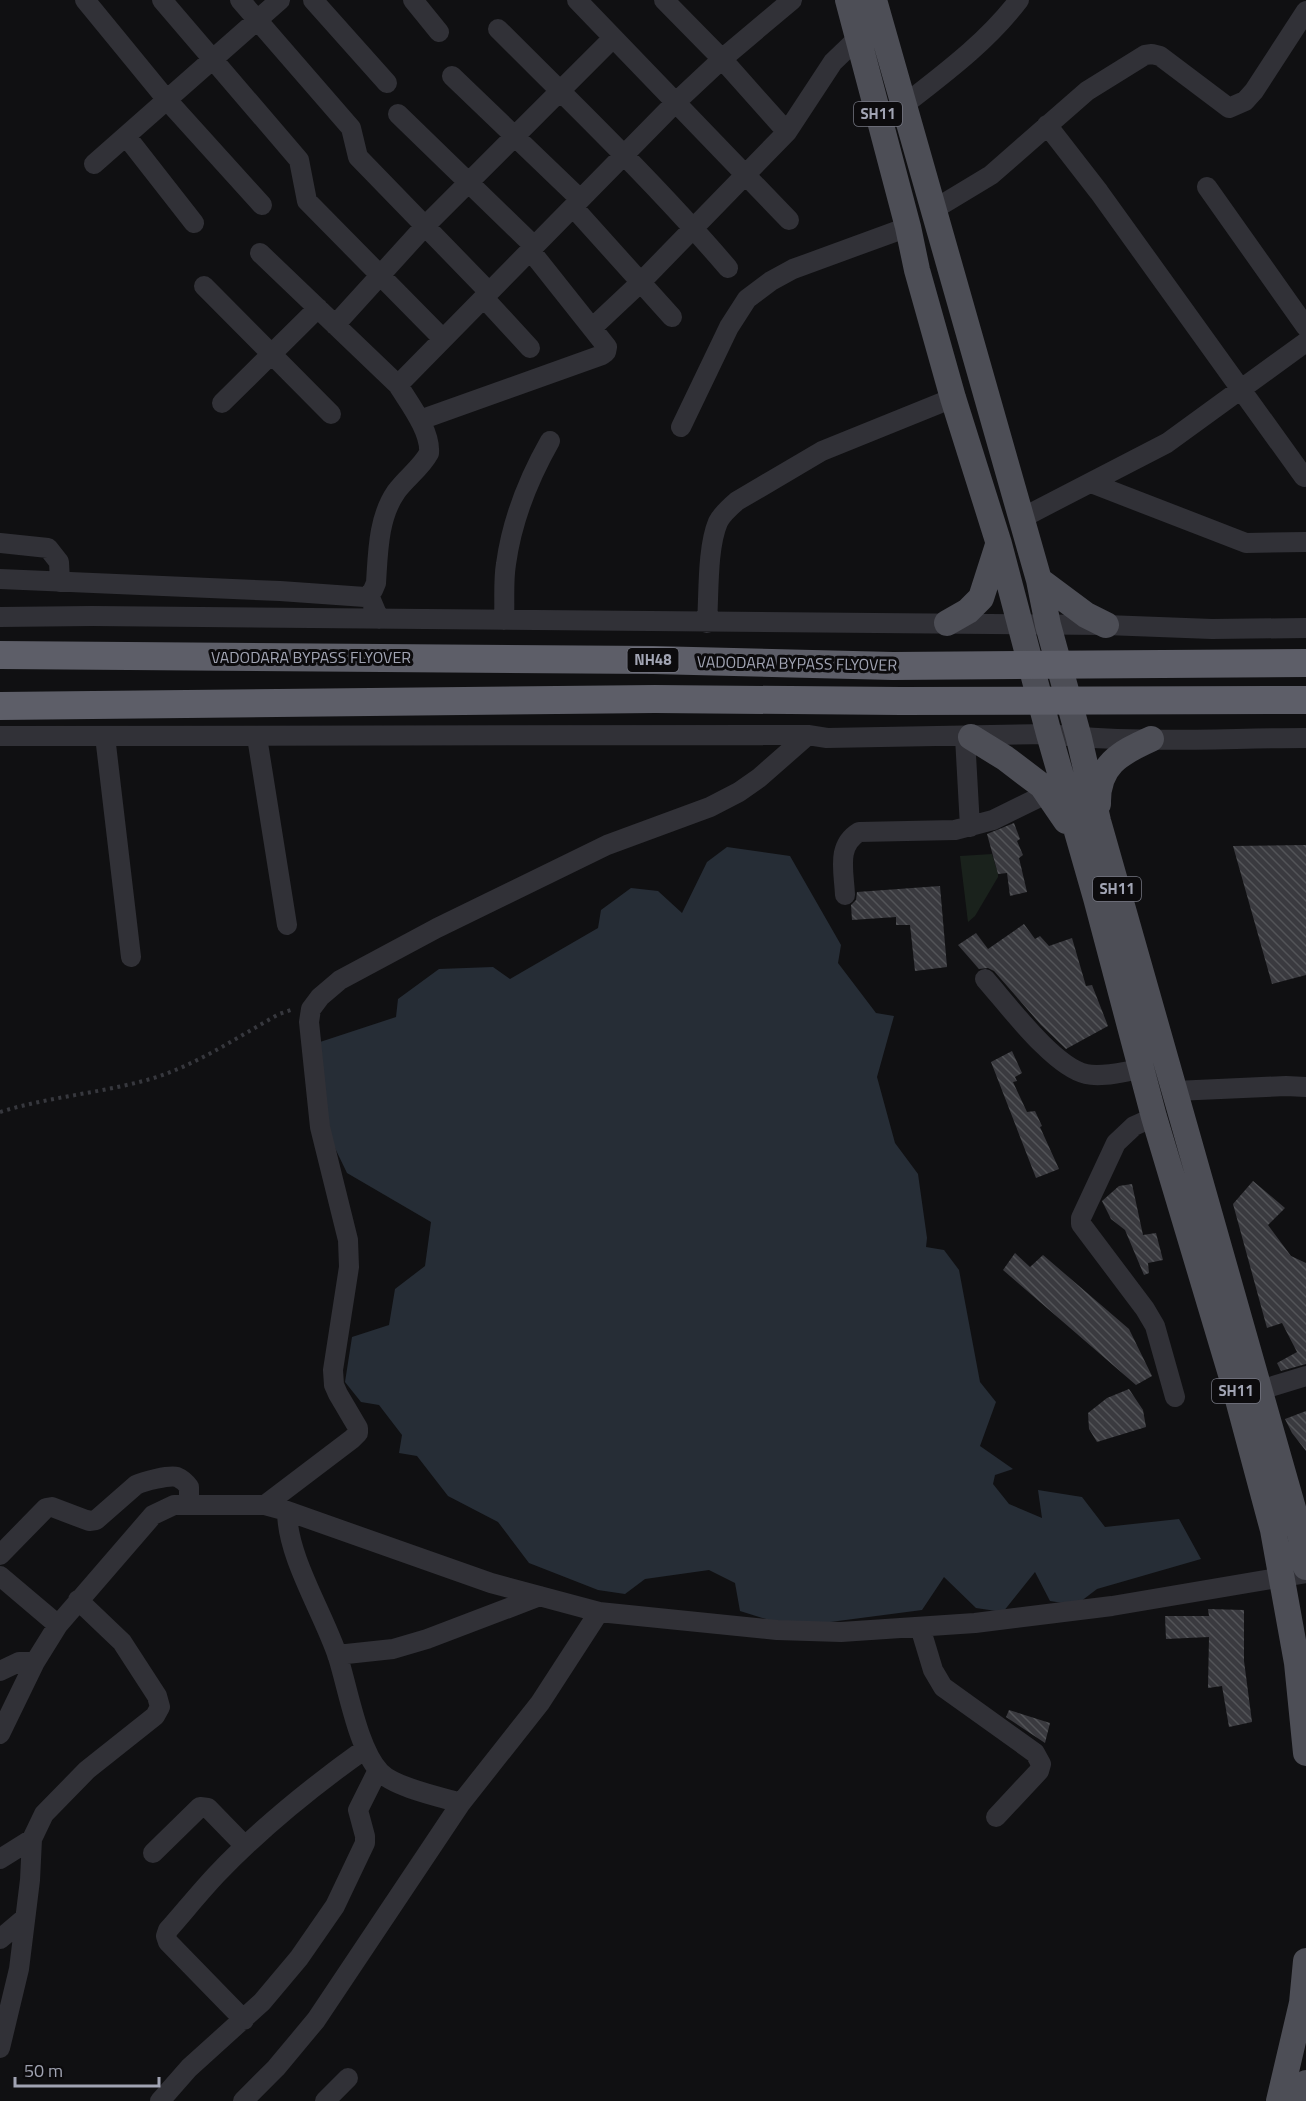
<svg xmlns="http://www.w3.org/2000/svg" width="1306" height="2101" font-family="'Titillium Web',sans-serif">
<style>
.green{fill:#1a221c}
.water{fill:#262d36}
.building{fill:url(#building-back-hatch)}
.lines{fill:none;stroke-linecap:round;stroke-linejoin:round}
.path{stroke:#37383e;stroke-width:4;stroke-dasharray:3 4.5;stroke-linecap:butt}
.minor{stroke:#313137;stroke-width:20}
.major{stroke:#4d4e56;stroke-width:26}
.highway-bridge{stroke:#5d5e68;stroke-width:28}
.labels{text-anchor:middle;stroke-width:6;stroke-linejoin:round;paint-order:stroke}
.shield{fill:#0c0b0d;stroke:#747681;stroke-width:1.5}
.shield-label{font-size:15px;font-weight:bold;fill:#a1a4b3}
.street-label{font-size:16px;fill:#a1a4b3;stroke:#0c0b0d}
</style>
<defs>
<pattern id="building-back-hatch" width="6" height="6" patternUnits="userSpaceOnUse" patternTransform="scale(1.5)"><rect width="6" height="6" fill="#3a3a3f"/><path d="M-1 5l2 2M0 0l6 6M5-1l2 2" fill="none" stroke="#535458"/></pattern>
</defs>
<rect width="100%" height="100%" fill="#101012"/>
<path class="green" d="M992,854L998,874V877L975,916L968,922L960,856Z"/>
<path class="water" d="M727,847L790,856L841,945L838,963L876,1013L894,1016L877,1077L895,1143L918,1174L927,1238L926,1247L944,1250L959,1270L980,1382L996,1402L980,1446L1013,1469L995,1475L993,1484L1009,1504L1042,1518L1038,1490L1082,1497L1105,1527L1179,1519L1201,1559L1097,1589L1076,1605L1050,1601L1035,1572L1003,1612L976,1608L944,1577L922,1610L792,1627L740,1611L735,1583L709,1570L645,1579L625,1594L598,1590L529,1563L498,1522L448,1496L417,1456L399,1453L402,1435L379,1405L361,1402L345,1382L352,1337L389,1325L395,1289L425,1266L431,1222L347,1173L319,1115L320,1042L396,1017L398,999L439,969L493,967L510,979L598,928L601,910L631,888L658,891L682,913L707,862Z"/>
<path class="building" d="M1014,823L1020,839L1017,841L1023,855L1019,858L1027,892L1010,896L1007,873L998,874L987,834Z
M1306,845V975L1272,984L1233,846Z
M940,886L947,967L915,971L910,925H896V917L852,920L851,905L856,900L857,892Z
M1024,924L1035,939L1040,936L1049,946L1072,938L1086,986L1092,985L1108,1026L1066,1049L1041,1025L994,971L988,968L979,969L958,945L976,933L988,949Z
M1012,1051L1022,1073L1015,1077L1017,1081L1013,1082L1027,1112L1035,1111L1042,1126L1040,1127L1059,1169L1036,1178L991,1062Z
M1253,1181L1285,1208L1268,1225L1291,1256L1306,1263V1364L1281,1371L1277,1363L1297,1352L1282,1323L1267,1328L1233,1204Z
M1132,1184L1143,1235L1156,1233L1163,1260L1148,1263L1149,1273L1144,1275L1125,1230L1111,1219L1102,1201L1119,1186Z
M1015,1253L1030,1267L1043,1255L1129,1329L1152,1376L1136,1385L1003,1270Z
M1129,1389L1143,1410L1146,1427L1097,1442L1089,1429L1088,1413L1107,1398Z
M1306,1411V1451L1292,1433L1285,1419Z
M1208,1609L1244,1610V1661L1252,1722L1229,1727L1222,1686L1208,1688L1209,1637L1166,1639L1165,1616H1209Z
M1009,1710L1050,1723L1045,1743L1006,1717Z"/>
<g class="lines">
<path class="path" d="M0,1112C51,1096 105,1093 157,1077C201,1062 238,1037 279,1014L294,1009"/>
<path class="minor" d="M85,0L167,100L262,205
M162,0L299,160L307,201L443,339
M240,0L351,128L358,157L489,292
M313,0L387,83
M413,0L439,32
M577,0L789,220
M664,0L722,59L787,132
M498,29C576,107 656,184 728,268
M452,76L580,199
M904,105C945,73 987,42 1019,0
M398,114L534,246
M1047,125L1099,192L1304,477
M126,136L194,223
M94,164L280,0
M1207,187L1306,327
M573,207L672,317
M933,210L991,175L1087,91L1145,55L1152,54L1160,56L1229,108L1245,101L1254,91L1306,11
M260,253L398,385L675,103L722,59L792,0
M204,286L331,414
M484,298L530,348
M335,325L425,226L613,38
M592,328L641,282L787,132L833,62L858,38
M222,403L318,308
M420,420L602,355L606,352L607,347L530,250
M681,427L729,327L747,299L771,281L793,269L908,227
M1091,483L1246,543L1306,542
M1020,519L1167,443L1306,342
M0,543L48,548L59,562L60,582
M0,579L280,591L365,597L371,600L379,619
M367,598L373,590L376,583C378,553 378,518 396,492C406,478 421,468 429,453C431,431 409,403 398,385
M0,617L92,616L1106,625L1212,629L1306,628
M504,620C505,601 503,582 506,564C512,520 529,478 550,441
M707,623C709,594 707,548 718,522C722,514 730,507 737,501L822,451L953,398
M0,736L808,735L827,738L1049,734C1134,744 1221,738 1306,738
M105,736L131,957
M257,737L287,925
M965,737L970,827
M845,895C844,871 836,846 859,832L955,830L993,820L1048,793
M985,979C1008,1005 1054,1067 1086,1074C1103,1078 1125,1071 1142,1069
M1175,1091L1286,1086L1306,1087
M1154,1117L1134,1126L1116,1143L1081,1218V1224L1145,1309L1155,1326L1175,1397
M1260,1390L1306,1376
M265,1505L352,1439L358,1433V1428L338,1394L334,1385L333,1370L349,1267L348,1240L320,1127L309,1022L311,1009L320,997L340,980L437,928L607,845L710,807L739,792L759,778L808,735
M0,1555L46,1508L52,1507L89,1521L96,1520L136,1485C144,1481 169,1475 177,1477C182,1479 186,1483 189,1487V1505
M0,1576L58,1625L153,1515L174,1505H265L287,1511L491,1583L599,1612L777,1630L841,1632L975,1623L1112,1606L1306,1573
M920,1627L933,1670L943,1687L1035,1753L1041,1764L1039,1771L996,1817
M337,1655L393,1649L427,1639L540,1596
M0,1671L19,1662H35
M0,1734L35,1662L58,1625
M461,1803L540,1703L599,1612
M153,1853L200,1807L208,1808L245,1846
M0,1859L32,1839
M0,1939L25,1918
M244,2020L168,1942L166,1936L168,1930C184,1912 200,1892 217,1874C261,1828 313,1786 365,1749
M0,2048L19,1969L30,1880L32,1839L44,1814L87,1770L155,1716L160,1707L157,1696L122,1642L78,1600
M160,2101L189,2068L262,2002L299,1958L335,1906L365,1843V1836L358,1810L378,1770
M243,2101L276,2068L316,2020L461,1803C440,1797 394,1787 380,1772C358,1749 348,1689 338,1657C323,1612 287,1557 287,1511
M325,2101L348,2078"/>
<path class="major" d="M848,0L908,227L917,270L953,398L999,544L1049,734L1096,898L1154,1117L1233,1381L1273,1530L1297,1663L1306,1753
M874,0L1039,580L1048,625L1079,738L1098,821L1300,1533L1306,1567
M1039,580L1086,615L1106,625
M947,623L968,611L981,598L998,545
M971,737L1005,758L1042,786L1066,821
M1098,804C1097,765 1120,753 1151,739
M1279,2101L1302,2003L1306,1961
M1301,2101L1306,2083"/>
<path class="highway-bridge" d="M0,655L653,660L893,666L1306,663
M0,706L655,699L901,701L1306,700"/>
</g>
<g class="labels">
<g class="shield">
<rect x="854" y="102" width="48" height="24" rx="4.5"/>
<rect x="627.5" y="648" width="51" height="24" rx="4.5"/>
<rect x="1093" y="877" width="48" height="24" rx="4.5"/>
<rect x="1212" y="1379" width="48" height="24" rx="4.5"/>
</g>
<g class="shield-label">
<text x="878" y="119">SH11</text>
<text x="653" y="665">NH48</text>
<text x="1117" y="894">SH11</text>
<text x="1236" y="1396">SH11</text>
</g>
<g class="street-label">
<text x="311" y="663">VADODARA BYPASS FLYOVER</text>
<text transform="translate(797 663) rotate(1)" y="6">VADODARA BYPASS FLYOVER</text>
</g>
</g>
<path d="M15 2077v9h144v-9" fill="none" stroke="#a1a4b3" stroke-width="3"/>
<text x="24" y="2077" font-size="18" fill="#a1a4b3" stroke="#0c0b0d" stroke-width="4.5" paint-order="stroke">50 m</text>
</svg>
